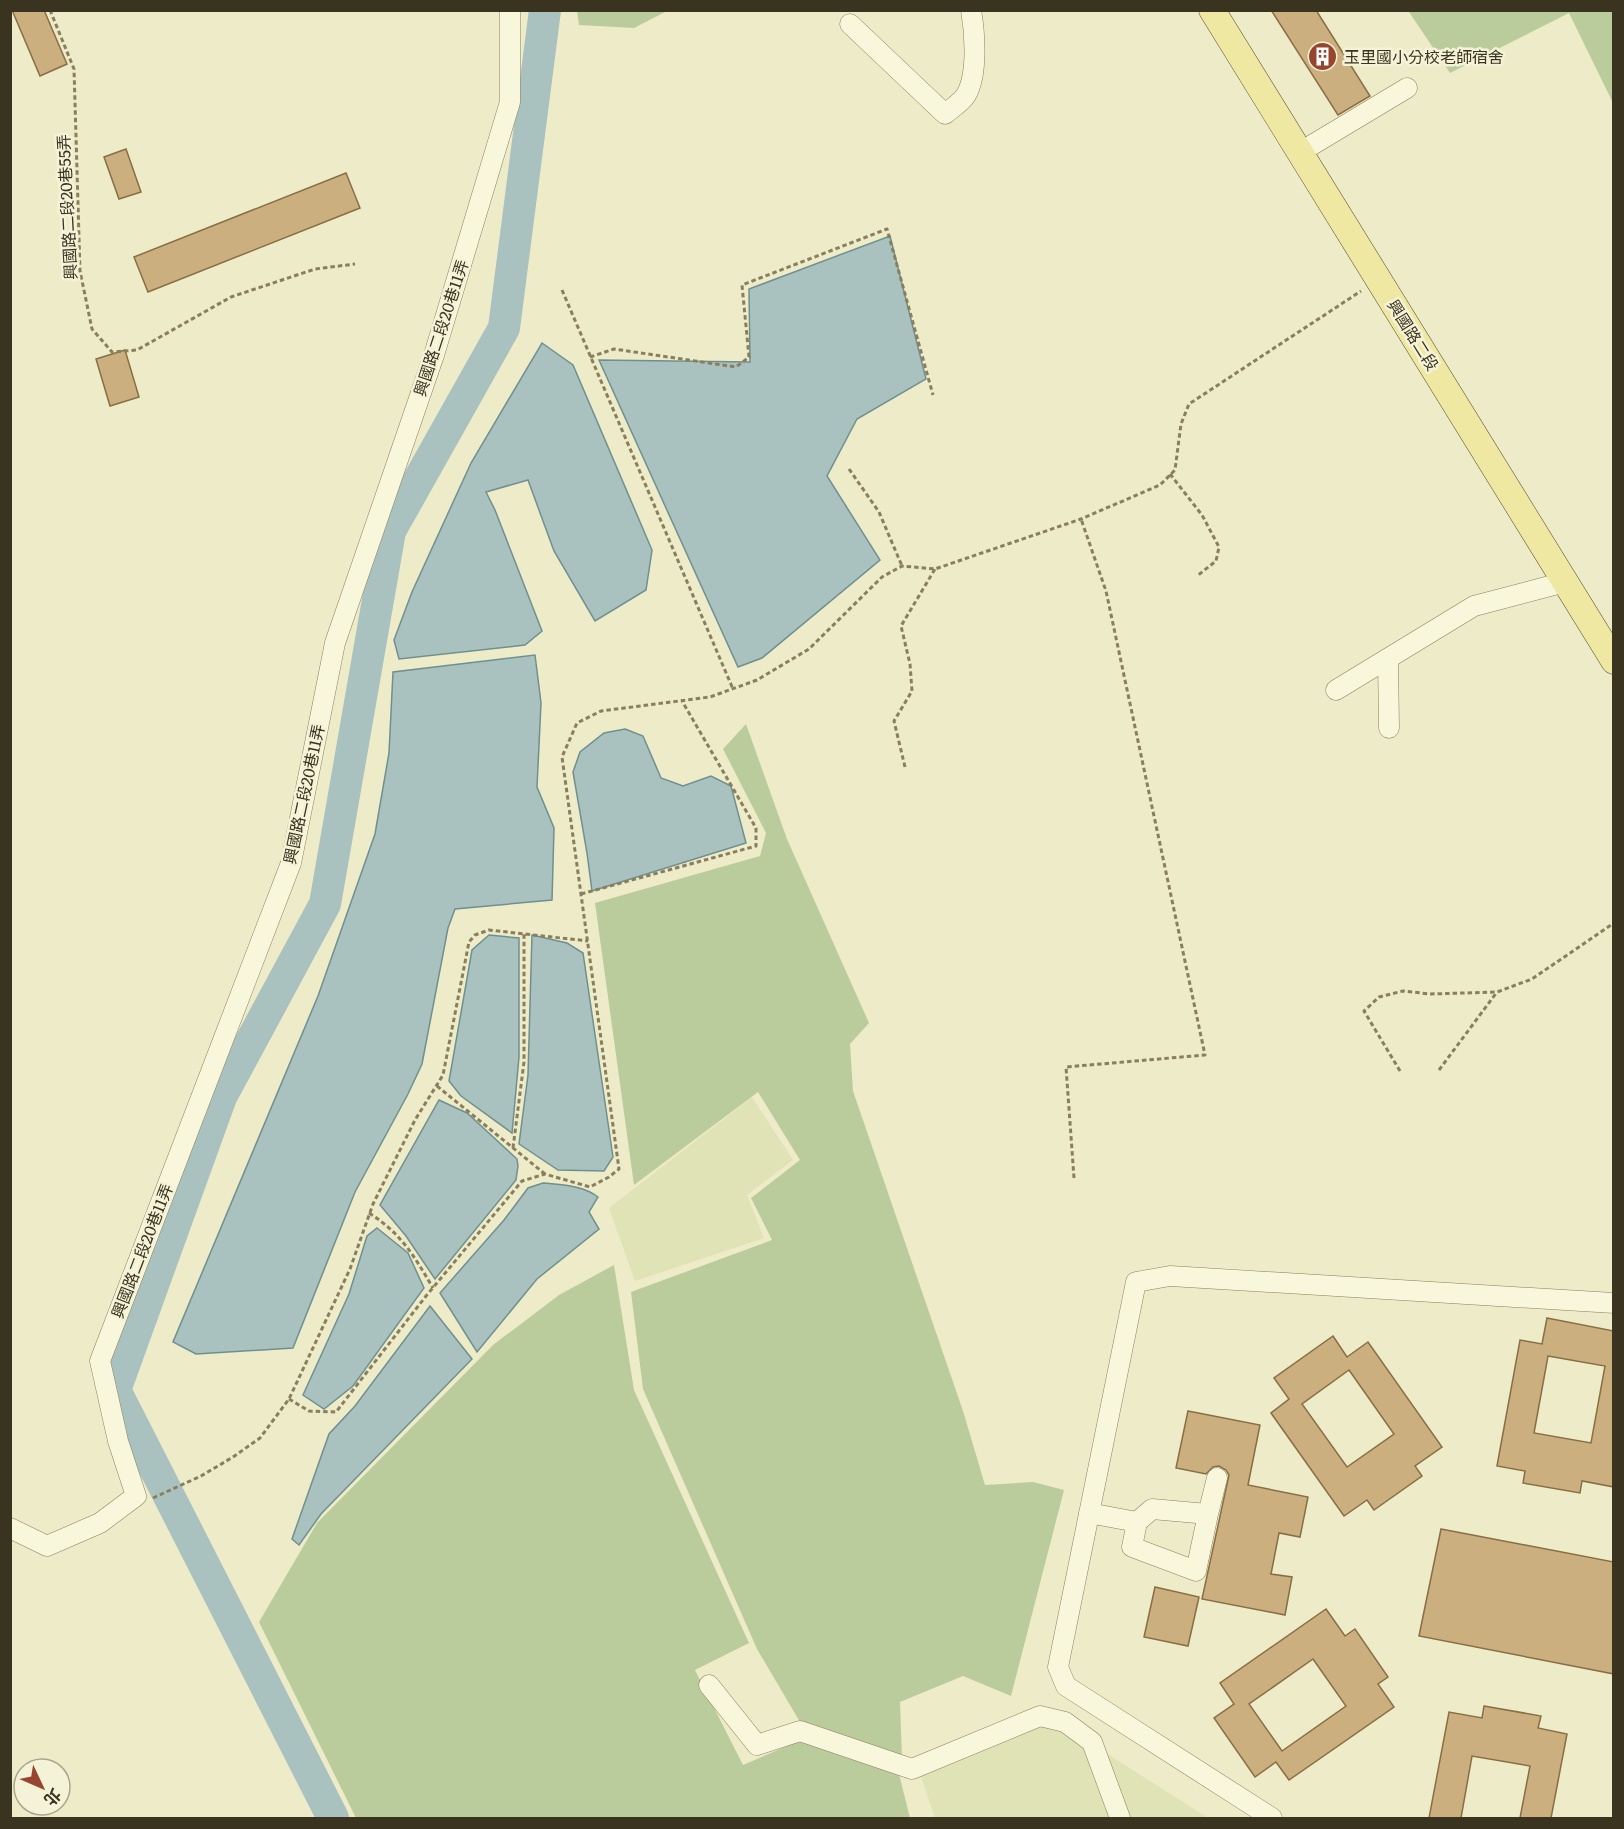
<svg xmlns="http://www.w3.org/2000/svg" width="1624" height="1829" font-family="Literata,'Noto Sans TC',serif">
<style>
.farmland{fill:#e0e3b5}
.green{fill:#bbcc9c}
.water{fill:#a9c2c0;stroke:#6f908f;stroke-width:1.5}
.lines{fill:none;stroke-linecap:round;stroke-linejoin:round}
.river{stroke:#a9c2c0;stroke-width:32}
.building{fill:#cbaf7f;stroke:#886e44;stroke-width:1.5;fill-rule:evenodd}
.minor-casing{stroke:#897f5d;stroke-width:21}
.major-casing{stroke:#574c31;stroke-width:27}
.path{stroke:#897f5d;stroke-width:3;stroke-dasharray:4.5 3;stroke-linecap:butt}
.minor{stroke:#f8f6db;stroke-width:20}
.major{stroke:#efe8a2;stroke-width:26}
.labels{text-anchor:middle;stroke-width:5;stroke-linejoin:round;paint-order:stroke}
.poi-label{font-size:16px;fill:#3a3320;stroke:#f5f3d7;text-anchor:start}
.street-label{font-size:16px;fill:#3a3320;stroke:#f5f3d7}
</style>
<rect width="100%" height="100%" fill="#eeebc8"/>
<path class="farmland" d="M752,1097L793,1160L747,1195L764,1238L635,1281L609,1208Z
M1048,1716L1208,1818H935L918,1768Z"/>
<path class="green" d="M577,11V10L667,11L634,28L579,25Z
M1401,11H1613V103L1569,13L1450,73L1409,12Z
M746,724L787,839L869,1023L850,1044L853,1091L963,1411L985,1485L1033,1482L1064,1490L1011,1696L963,1676L900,1702L902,1758L800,1722L757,1649L643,1389L631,1292L772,1240L751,1198L800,1160L758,1092L634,1185L595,903L760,856L766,833L723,749Z
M614,1265L634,1390L749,1643L695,1670L743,1765L806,1738L899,1774L910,1818H356L259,1622L317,1523L493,1345L559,1295Z"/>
<path class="water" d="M890,236L926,379L857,419L827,476L880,560L762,658L738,667L599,360L750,362L749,289Z
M542,343L573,365L652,550L646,590L595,621L554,551L528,480L486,492L495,510L542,631L525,645L399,659L394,640L412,592L471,463Z
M535,655L541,703L537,787L554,828L552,900L455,909L448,928L422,1064L408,1094L355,1192L293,1348L196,1354L173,1342L318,996L375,834L389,753L393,672Z
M625,729L643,736L661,778L683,786L711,776L731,786L746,843L592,891L587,853L573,772L580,752L604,733Z
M489,935L519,938V1057L512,1133L461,1096L449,1081L472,950Z
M532,935L567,943L583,953L613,1157L604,1171L558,1170L519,1144L528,1075Z
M439,1100L467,1113L517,1159L518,1166L516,1180L435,1279L406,1236L380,1205Z
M543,1183C561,1185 583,1185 598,1197L589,1212L599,1229L537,1279L477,1352L440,1293L504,1220L528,1188Z
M377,1228L408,1253L424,1288L353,1386L324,1409L303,1395L349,1294L367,1236Z
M430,1306L472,1359L321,1514L299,1545L292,1539L329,1434L355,1406Z"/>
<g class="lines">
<path class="river" d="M333,1818L115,1390L221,1097L325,904L390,531L504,328L545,10"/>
</g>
<path class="building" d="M12,10H44L67,64L40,76Z
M1271,10H1316L1370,96L1338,115Z
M126,149L141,192L119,199L104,157Z
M346,173L360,208L148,292L134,257Z
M125,350L139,397L110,406L96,359Z
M1547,1318L1614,1331V1487L1582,1481L1580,1493L1523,1483L1525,1471L1497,1466L1520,1340L1542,1344ZM1548,1356L1605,1366L1591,1443L1534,1433Z
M1333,1336L1347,1357L1368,1342L1442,1447L1415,1466L1422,1476L1374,1510L1367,1500L1344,1516L1271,1413L1289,1399L1274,1378ZM1349,1370L1394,1434L1347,1467L1302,1404Z
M1188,1411L1260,1425L1248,1485L1308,1497L1300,1537L1279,1533L1271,1574L1292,1577L1285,1615L1202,1599L1229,1475L1226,1470L1219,1466L1213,1467L1206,1474L1176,1468Z
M1441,1529L1614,1562V1674L1419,1636Z
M1155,1587L1199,1597L1188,1646L1144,1637Z
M1326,1609L1345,1636L1355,1629L1388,1677L1378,1684L1394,1707L1289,1780L1276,1762L1255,1777L1214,1718L1234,1704L1220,1683ZM1313,1659L1346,1706L1282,1751L1249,1704Z
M1484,1706L1541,1716L1538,1728L1567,1734L1551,1818H1520L1530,1766L1472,1756L1461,1818H1429L1449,1712L1482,1718Z"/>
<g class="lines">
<defs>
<path id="minor" d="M850,24L945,114C952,108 962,102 966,95C978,75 975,33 971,10
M1312,145L1407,88
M1388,659L1389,728
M1336,690L1474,606L1565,582
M1089,1513L1137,1522L1132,1547L1196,1571L1208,1514L1152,1509L1137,1522
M1208,1514L1217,1478
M10,1528L47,1546L100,1523L136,1496L118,1441L100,1361L291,863L335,643L434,355L510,102V10
M709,1685L757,1745L800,1731L912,1769L1040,1716L1065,1722L1092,1742L1120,1818
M1272,1818L1066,1686L1058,1667L1136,1282L1170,1276L1614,1303"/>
<path id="major" d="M1212,10L1614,661"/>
</defs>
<use href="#minor" class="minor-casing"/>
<use href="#major" class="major-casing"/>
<path class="path" d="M50,10L74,69L80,271L92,329L112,352L137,350L231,297L315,269L355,264
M562,290L733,689
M590,357L614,349L736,367L749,357L742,285L887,229L933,395
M849,469L879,512L902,566
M1170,474L1202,515L1219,547L1216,561L1197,576
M905,767L894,721L912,691L910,664L901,626L935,569
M581,894L756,846V828L682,701
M1439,1070L1497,992
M1400,1071L1364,1011L1379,997L1403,991L1430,994L1497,992L1532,979L1614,923
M437,1086L545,1174
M513,1148L524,1062V933
M1074,1178L1066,1067L1205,1055L1106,591L1081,519
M369,1213C402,1234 414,1256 433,1288
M289,1399L309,1411L336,1412L426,1296L522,1181L545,1174L590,1187L609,1177L619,1169L562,757L577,723L601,711L710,697L757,680L809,649L882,577L902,566L935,569L1081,519L1160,485L1175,470L1181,424L1189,404L1361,291
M153,1498L201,1476L233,1457L260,1438L289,1399L350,1269L373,1204L415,1120L443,1075L469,942L475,935L489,930L588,941"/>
<use href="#minor" class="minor"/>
<use href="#major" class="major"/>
</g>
<defs>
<symbol id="building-disc" viewBox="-11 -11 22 22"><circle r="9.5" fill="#97452f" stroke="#f5f3d7"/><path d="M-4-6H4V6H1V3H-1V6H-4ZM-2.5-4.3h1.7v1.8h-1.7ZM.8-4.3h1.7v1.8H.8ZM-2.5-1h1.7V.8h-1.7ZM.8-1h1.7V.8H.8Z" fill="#fff"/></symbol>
</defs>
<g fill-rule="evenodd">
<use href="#building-disc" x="1306" y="40" width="33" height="33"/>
</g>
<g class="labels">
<g class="poi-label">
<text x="1344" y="63">玉里國小分校老師宿舍</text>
</g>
<g class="street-label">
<text transform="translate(67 207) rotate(-93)" y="6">興國路二段20巷55弄</text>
<text transform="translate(441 328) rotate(-72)" y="6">興國路二段20巷11弄</text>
<text transform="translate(1413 335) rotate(58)" y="6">興國路二段</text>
<text transform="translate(304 794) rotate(-78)" y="6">興國路二段20巷11弄</text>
<text transform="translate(142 1251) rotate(-69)" y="6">興國路二段20巷11弄</text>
</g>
</g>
<rect width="1624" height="1829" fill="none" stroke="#3a3320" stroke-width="24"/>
<g transform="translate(42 1787) rotate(134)"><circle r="28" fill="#f5f3d7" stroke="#aaa68e" stroke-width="1.5"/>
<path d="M0-4.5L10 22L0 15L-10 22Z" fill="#97452f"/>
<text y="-9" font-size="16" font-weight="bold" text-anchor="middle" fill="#3a3320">北</text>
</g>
</svg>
